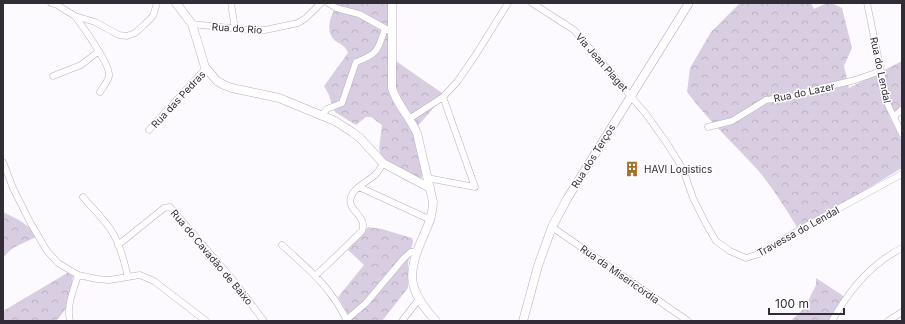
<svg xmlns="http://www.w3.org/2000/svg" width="905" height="324" font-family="Inter,sans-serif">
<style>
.forest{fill:url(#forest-crowns)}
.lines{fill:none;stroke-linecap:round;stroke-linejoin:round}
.street-casing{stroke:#baadc5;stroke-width:7}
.secondary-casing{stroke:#baadc5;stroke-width:9}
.street{stroke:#fff;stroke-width:6}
.secondary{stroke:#fff;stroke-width:8}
.labels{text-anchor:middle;stroke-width:3;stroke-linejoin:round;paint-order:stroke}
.street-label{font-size:10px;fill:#322c36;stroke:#fff}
.poi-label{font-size:10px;fill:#322c36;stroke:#fff;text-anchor:start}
</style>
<defs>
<pattern id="forest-crowns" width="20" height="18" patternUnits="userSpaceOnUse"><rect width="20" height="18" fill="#d9cee1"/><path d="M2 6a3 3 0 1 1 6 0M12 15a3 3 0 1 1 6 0" fill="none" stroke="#bbb1c2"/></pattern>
</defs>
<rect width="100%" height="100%" fill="#fcfaff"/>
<path class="forest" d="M338,3H392L390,57L445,95L416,128L423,171L421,180L415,184L404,180L382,160L379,149L382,125L371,117H366L356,125L335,112L332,106L329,95L324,86L348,53C347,50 345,47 342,45C340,43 336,42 334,40C324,28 332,14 338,3Z
M741,3H811L814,9C827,3 828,0 842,8L852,48L844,66L849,88L902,61V106L889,116L902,141V168L799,230C785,208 772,186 755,167C732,142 707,119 687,92L690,68L711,32L738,5Z
M3,212L19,220L39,234L38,236L13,248L3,257Z
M368,227L382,229L412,238L413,241L408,263V288L382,321H352L338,297L364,265L348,250Z
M74,269L69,304L59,318L55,321H3V311Z
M816,278L845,297L830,321H791L805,307L816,285Z"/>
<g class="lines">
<defs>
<path id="street" d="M51,3L57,5L75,16L95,22L119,35L127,36L135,33L144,25L153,16L157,3
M231,3L235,29
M328,3L336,8L359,14L388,30
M532,3L574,30L646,114L668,145L683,169L693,198L706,224L716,241L730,251L746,258L762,253L780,242L799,230L902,174
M867,3L888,105L902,134
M75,16C82,26 111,65 109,76C108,81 103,87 100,92
M192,24L248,30H265L298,23L306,18L321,3
M53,76L81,65L99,51
M321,116L327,109L342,103L356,62C378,54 378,50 385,28
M894,117L902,109
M409,119L443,97L457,82L475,56L508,3
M708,127L732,121L766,100L794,96L826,87L855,80L881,71
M149,130L206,68
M3,162L13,188L30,222L47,251L58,263L78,275L97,279L109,280L140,275L154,281L206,321
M427,178L475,187L443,97
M359,187L431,220
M83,197C92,208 103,218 111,230C120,244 124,261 128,277
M552,227L688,321
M118,245L164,208L170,207L233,280L264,321
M282,245C299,261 317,275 330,293C337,302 342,311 347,320
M315,276L328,264L362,231C368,215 346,211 351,197C354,187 369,181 376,174C379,171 381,167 383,163
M70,321C66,306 74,289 78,275
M345,321L366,303L404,258L411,252L417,251
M402,321L419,299
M832,321C849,290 871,264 902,248
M888,321L902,312"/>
<path id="secondary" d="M176,3L192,24L205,67L217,81L224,85L232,88L279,98L335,121L352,132L360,138L383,163L430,188
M392,3V88C397,105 410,117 417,133L433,202C433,215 428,225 423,237C406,274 408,291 436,321
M523,321L538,266L552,227L567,199L689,3"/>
</defs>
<use href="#street" class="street-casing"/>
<use href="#secondary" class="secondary-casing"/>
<use href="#street" class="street"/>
<use href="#secondary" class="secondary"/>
</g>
<defs>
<symbol id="building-bare" viewBox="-9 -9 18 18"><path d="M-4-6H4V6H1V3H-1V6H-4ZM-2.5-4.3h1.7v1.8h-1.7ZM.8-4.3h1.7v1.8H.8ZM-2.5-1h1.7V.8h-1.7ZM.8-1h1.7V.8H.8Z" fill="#a36f27" stroke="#fff" stroke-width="2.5" paint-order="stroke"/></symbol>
</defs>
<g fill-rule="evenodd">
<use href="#building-bare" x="621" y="158" width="22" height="22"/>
</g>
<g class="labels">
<g class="street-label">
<text transform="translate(237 28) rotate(4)" y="4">Rua do Rio</text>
<text transform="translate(602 62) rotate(49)" y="4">Via Jean Piaget</text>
<text transform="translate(881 70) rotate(78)" y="4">Rua do Lendal</text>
<text transform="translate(804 92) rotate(-12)" y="4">Rua do Lazer</text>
<text transform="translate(178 99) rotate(-47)" y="4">Rua das Pedras</text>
<text transform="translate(593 156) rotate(-58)" y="4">Rua dos Terços</text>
<text transform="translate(798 231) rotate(-29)" y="4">Travessa do Lendal</text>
<text transform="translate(212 257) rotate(50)" y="4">Rua do Cavadão de Baixo</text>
<text transform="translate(620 274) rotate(35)" y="4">Rua da Misericórdia</text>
</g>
<g class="poi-label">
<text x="644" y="173">HAVI Logistics</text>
</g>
</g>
<rect width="905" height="324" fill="none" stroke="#322c36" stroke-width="8"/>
<path d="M769 308v6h75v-6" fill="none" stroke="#322c36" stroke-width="2"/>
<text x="775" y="308" font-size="12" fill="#322c36" stroke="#ffffff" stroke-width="3" paint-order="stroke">100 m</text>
</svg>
